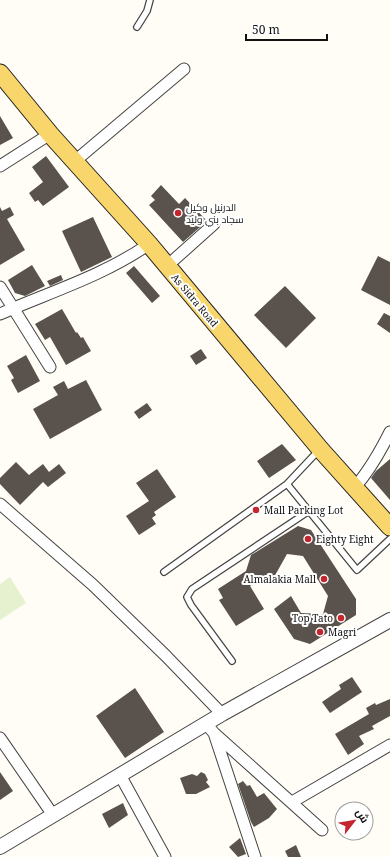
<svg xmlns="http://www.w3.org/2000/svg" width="390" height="857" font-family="'Noto Serif',Cairo,serif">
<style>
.pitch{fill:#e6f2cf}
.building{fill:#5a524d}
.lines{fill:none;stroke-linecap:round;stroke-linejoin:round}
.service-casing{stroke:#444;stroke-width:8}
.minor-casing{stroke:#444;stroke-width:13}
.tertiary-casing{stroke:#444;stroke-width:16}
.primary-casing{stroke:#222;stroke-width:19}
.service{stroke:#fff;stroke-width:5.5}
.minor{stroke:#fff;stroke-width:11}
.tertiary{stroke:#fff;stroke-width:14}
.primary{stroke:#f9d66b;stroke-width:17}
.poi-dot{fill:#c4262e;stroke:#fff;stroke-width:1.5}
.labels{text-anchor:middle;stroke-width:4;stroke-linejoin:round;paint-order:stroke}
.poi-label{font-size:10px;fill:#111;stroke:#fff;text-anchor:start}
.street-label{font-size:10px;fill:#111;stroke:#fff}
</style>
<rect width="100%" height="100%" fill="#fffdf5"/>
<path class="pitch" d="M10,577L26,603L0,620V584Z"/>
<path class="building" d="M0,116L13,138L0,145Z
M46,156L69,187L43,206L38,200L35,202L29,193L43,182L32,167Z
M161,185L179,204L185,198L207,221L183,242L149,205L155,200L151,196Z
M0,207L2,211L10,207L14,215L7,219L25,250L0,265Z
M93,217L112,257L81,272L62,231Z
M378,256L390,262V305L361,290Z
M32,265L45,286L25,296L15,293L8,280Z
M134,266L160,296L152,303L126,273Z
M61,275L63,280L50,286L47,281Z
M285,286L316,318L286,348L254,315Z
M62,309L76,333L77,332L81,338L83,337L91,351L66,365L50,337L45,340L35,324Z
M384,313L390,316V333L377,324Z
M201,349L207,358L196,365L190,356Z
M26,355L40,381L18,393L11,380L14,378L7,366Z
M86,380L102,410L50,439L33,409L58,395L53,387L64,381L68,389Z
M147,403L152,410L139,419L134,412Z
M282,444L296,460L269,478L257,461Z
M390,459V500L371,478L376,471Z
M16,462L29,475L43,464L49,472L59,464L66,473L48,487L43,482L20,505L0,484V478Z
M157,469L176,497L154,512L156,515L152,518L156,524L139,535L126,516L149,501L136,483Z
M298,526L311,530L356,599V615L310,644L294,639L274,609L291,596L301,613L323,614L328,596L303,556L287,554L273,579L269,573L250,586L264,609L236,626L219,600L223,598L218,589L246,571L251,555Z
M352,677L362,692L330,713L322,702L341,689L339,685Z
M135,688L164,732L125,758L96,716Z
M390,699V716L372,726L374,729L359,736L364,744L348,755L335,734L369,714L366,708L375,703L376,705Z
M0,772L13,791L0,800Z
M201,772L205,774L208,780L206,782L210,787L196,794H186L180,778L192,774L197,776Z
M243,781L247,786L250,785L257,797L264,793L277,809L269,818L254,827L251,822L238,784Z
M123,803L128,815L109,828L102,814Z
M240,838L246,854L238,857L229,847Z
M296,845L301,857H288L285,851Z"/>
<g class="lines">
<defs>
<path id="service" d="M137,27L147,11L150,0
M287,484L357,570L390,539
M164,572L287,484L319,450
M232,661L191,605L187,597L192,589L309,511"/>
<path id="minor" d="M75,161L184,69
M0,166L50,134
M167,266L214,224
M0,287L50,367
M0,314C50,292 103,276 149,244
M355,487C370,470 380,452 390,432
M0,504L93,585L166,656L222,714
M206,724L214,733L322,830
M214,733L255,857
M0,738L53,815
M120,775L165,857
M292,802L390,745"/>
<path id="tertiary" d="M0,847L222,714L390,620"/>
<path id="primary" d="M0,73L50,134L149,244L321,450L390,527"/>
</defs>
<use href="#service" class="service-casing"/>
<use href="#minor" class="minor-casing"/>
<use href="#tertiary" class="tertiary-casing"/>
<use href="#primary" class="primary-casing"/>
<use href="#service" class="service"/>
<use href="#minor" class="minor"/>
<use href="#tertiary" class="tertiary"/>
<use href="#primary" class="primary"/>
</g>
<g class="poi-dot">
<circle cx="178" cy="213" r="4"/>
<circle cx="256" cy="510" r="4"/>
<circle cx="308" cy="539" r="4"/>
<circle cx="324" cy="579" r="4"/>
<circle cx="341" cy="618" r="4"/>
<circle cx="320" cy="632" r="4"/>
</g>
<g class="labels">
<g class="poi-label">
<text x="186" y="211">الدرنيل وكيل<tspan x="186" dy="12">سجاد بني وليد</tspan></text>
<text x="264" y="514">Mall Parking Lot</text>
<text x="316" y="543">Eighty Eight</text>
<text x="316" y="583" text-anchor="end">Almalakia Mall</text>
<text x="333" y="622" text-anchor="end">Top Tato</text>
<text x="328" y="636">Magri</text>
</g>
<g class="street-label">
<text transform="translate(195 300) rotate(50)" y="4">As Sidra Road</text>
</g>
</g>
<g transform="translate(354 821) rotate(59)"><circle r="19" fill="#ffffff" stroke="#a0a0a0"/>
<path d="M0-3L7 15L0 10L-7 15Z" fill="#c4262e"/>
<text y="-6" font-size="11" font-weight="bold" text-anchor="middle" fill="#111111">ش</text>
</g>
<path d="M246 34v6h81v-6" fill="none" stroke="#111111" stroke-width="2"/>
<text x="252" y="34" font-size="12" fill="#111111" stroke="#ffffff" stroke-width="3" paint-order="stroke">50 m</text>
</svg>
